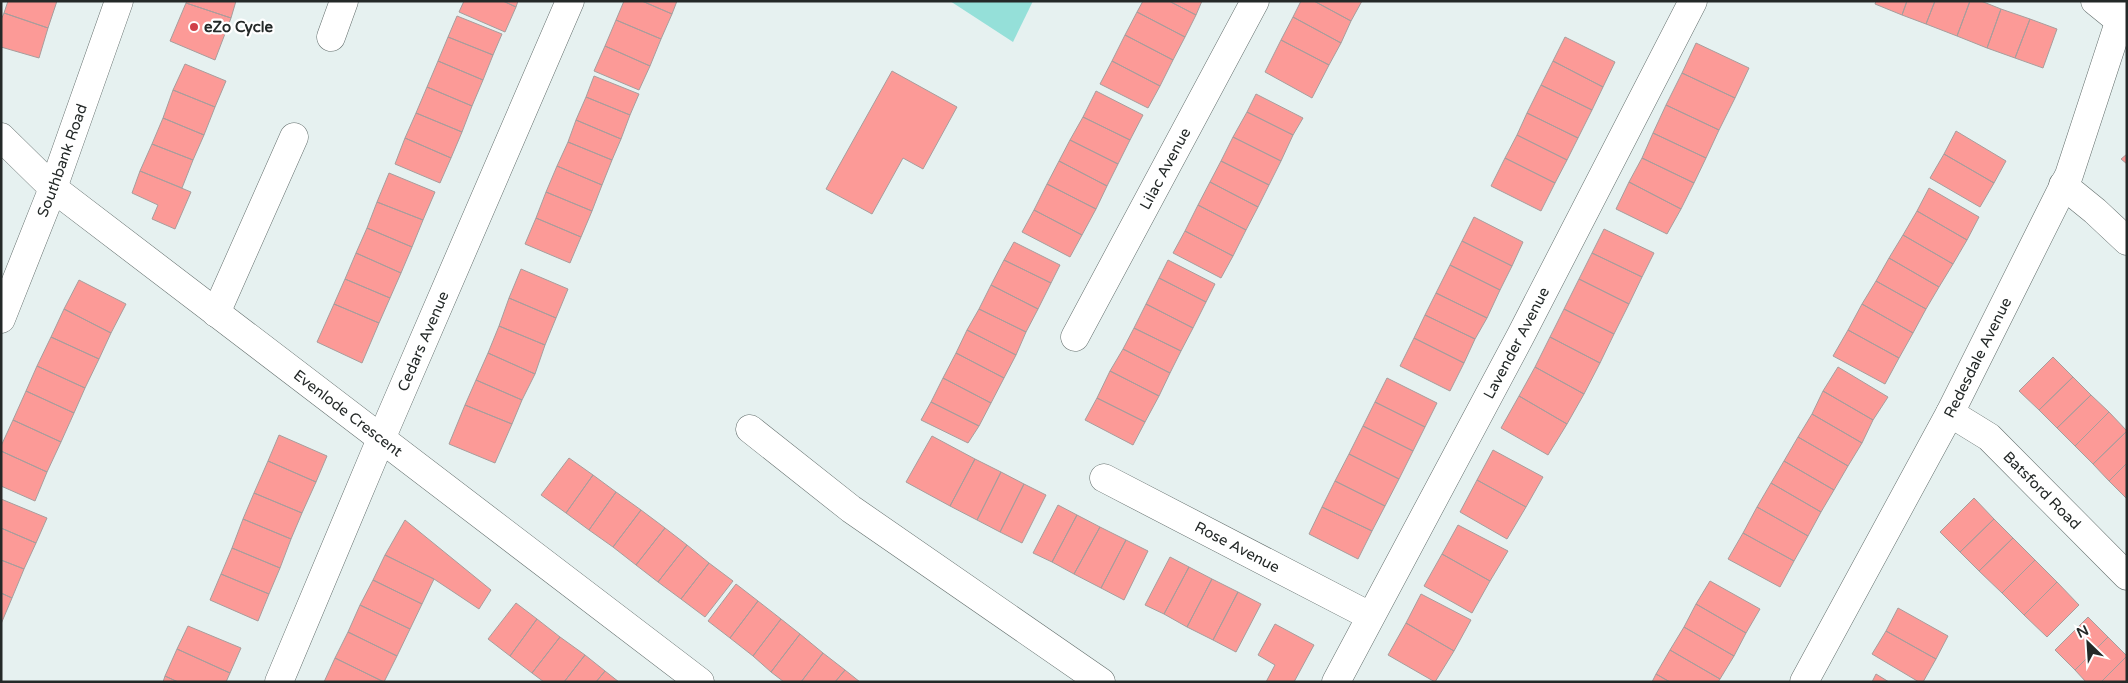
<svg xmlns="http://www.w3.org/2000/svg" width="2128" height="683" font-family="'Varela Round',sans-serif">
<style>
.green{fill:#95e0d9}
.building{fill:#fc9a97;stroke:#a89d9c}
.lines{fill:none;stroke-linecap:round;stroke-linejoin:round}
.minor-casing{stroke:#636e6c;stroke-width:29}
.minor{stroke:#fff;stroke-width:28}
.poi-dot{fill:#d04048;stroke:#fff;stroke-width:2}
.labels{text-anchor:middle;stroke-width:4.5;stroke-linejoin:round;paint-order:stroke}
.poi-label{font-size:15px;font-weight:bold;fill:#242928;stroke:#fff;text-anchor:start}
.street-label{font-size:15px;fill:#242928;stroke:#fff}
</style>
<rect width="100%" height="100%" fill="#e6f1f0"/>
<path class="green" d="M950,1H1033L1013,42Z"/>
<path class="building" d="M8,1H57L48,28L4,13Z
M187,1H236L231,18L186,3Z
M464,1H503L516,7L505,32L459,12Z
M503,1H518L516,7Z
M624,1H642L672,14L661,39L616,20Z
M642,1H677L672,14Z
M1143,1H1169L1196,15L1185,37L1137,12Z
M1169,1H1202L1196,15Z
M1301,1H1314L1351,21L1341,43L1293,17Z
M1314,1H1362L1351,21Z
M1876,1H1907L1902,15L1875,4Z
M1907,1H1935L1926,24L1902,15Z
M1935,1H1970L1957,36L1926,24Z
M1970,1H1981L2001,9L1987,48L1957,36Z
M186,3L231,18L215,60L170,41Z
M2001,9L2030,19L2015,58L1987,48Z
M1137,12L1185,37L1173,60L1125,35Z
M4,13L48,28L39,58L1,47V20Z
M457,16L502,34L493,55L448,37Z
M1293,17L1341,43L1329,65L1281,40Z
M2030,19L2057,29L2043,68L2015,58Z
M616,20L661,39L650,66L605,46Z
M1125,35L1173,60L1160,86L1112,61Z
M448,37L493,55L483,80L438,61Z
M1565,37L1615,62L1603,87L1553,61Z
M1281,40L1329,65L1312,98L1265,72Z
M1696,43L1749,68L1735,98L1682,73Z
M605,46L650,66L639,90L594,71Z
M438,61L483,80L472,106L427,87Z
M1112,61L1160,86L1148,108L1100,84Z
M1553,61L1603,87L1592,110L1541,85Z
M185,64L226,81L215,107L173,90Z
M892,71L957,107L923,169L903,158L872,214L826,189Z
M1682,73L1735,98L1719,130L1666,105Z
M594,76L639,94L630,115L586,97Z
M1541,85L1592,110L1578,138L1527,113Z
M427,87L472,106L462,132L416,113Z
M173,90L215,107L204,135L163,118Z
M1096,91L1143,115L1130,140L1083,117Z
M1256,94L1303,118L1293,135L1247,112Z
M586,97L630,115L621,139L576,120Z
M1666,105L1719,130L1706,158L1653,133Z
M1247,112L1293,135L1281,161L1233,137Z
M416,113L462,132L451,158L405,138Z
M1527,113L1578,138L1567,160L1517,135Z
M1083,117L1130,140L1118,164L1070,140Z
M163,118L204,135L193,160L152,144Z
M576,120L621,139L612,160L568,142Z
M1956,131L2006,161L1994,183L1944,154Z
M1653,133L1706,158L1694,183L1642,158Z
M1517,135L1567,160L1555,183L1505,158Z
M1233,137L1281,161L1269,185L1221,161Z
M405,138L451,158L440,183L395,164Z
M1070,140L1118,164L1107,186L1059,161Z
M568,142L612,160L602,185L557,166Z
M152,144L193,160L182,188L140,171Z
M1944,154L1994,183L1980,207L1930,178Z
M2127,154V164L2121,159Z
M1505,158L1555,183L1541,211L1491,186Z
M1642,158L1694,183L1681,209L1629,182Z
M1059,161L1107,186L1096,209L1047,184Z
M1221,161L1269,185L1258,207L1210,182Z
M557,166L602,185L592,211L546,192Z
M140,171L191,192L175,229L152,219L158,205L132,193Z
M389,173L435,192L423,220L377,202Z
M1210,182L1258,207L1246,230L1198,205Z
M1629,182L1681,209L1667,234L1616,209Z
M1047,184L1096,209L1082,235L1034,210Z
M1929,188L1979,217L1967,240L1917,211Z
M546,192L592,211L581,237L536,218Z
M377,202L423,220L412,247L367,228Z
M1198,205L1246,230L1233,256L1185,231Z
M1034,210L1082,235L1070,257L1022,232Z
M1917,211L1967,240L1953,264L1903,235Z
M1474,217L1523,242L1512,266L1462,241Z
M536,218L581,237L570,263L525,244Z
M367,228L412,247L401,273L356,253Z
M1604,229L1654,253L1642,277L1592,253Z
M1185,231L1233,256L1221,278L1173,253Z
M1903,235L1953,264L1939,287L1889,258Z
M1462,241L1512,266L1500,290L1450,265Z
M1014,242L1060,265L1051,283L1004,260Z
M356,253L401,273L390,298L345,279Z
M1592,253L1642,277L1629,304L1579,279Z
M1889,258L1939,287L1926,309L1876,281Z
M1004,260L1051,283L1038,309L991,285Z
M1168,260L1215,284L1206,302L1159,278Z
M1450,265L1500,290L1487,318L1436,293Z
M521,269L568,289L556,318L509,298Z
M1159,278L1206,302L1193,328L1146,304Z
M345,279L390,298L379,323L334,304Z
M1579,279L1629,304L1614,334L1564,309Z
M79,280L126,304L111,333L64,309Z
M1876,281L1926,309L1913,333L1862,304Z
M991,285L1038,309L1026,332L979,309Z
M1436,293L1487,318L1475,339L1425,315Z
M509,298L556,318L545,345L499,326Z
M334,304L379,323L362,363L317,342Z
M1146,304L1193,328L1181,351L1134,328Z
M1862,304L1913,333L1899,358L1848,330Z
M64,309L111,333L99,359L51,337Z
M979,309L1026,332L1016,355L967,330Z
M1564,309L1614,334L1600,363L1550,337Z
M1425,315L1475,339L1464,363L1414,338Z
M499,326L545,345L535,374L488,353Z
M1134,328L1181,351L1170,373L1123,349Z
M967,330L1016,355L1004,378L956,353Z
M1848,330L1899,358L1885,384L1833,356Z
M51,337L99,359L85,388L37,366Z
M1550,337L1600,363L1584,394L1535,367Z
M1414,338L1464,363L1450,391L1400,366Z
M1123,349L1170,373L1159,396L1110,371Z
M488,353L535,374L522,400L476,380Z
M956,353L1004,378L991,403L943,378Z
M2053,357L2073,377L2039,410L2019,391Z
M37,366L85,388L74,413L26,391Z
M1535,367L1584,394L1567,424L1519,396Z
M1838,367L1888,397L1873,420L1823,391Z
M1110,371L1159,396L1145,422L1097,398Z
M2073,377L2091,395L2057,428L2039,410Z
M943,378L991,403L979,426L931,402Z
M1387,378L1437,403L1425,427L1375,402Z
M476,380L522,400L512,424L465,405Z
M26,391L74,413L61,442L13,420Z
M1823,391L1873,420L1862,443L1812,414Z
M2091,395L2109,412L2075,446L2057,428Z
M1519,396L1567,424L1548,455L1501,428Z
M1097,398L1145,422L1133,445L1085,420Z
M931,402L979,426L968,443L921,420Z
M1375,402L1425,427L1413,451L1363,426Z
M465,405L512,424L495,463L449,444Z
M2109,412L2127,431L2093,464L2075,446Z
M1812,414L1862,443L1848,466L1798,437Z
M13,420L61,442L47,472L1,451V446Z
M1363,426L1413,451L1399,479L1349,454Z
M2127,431V463L2109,481L2093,464Z
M279,435L327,456L316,482L268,461Z
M932,436L975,459L950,506L906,482Z
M1798,437L1848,466L1834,490L1784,461Z
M1493,450L1543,477L1526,507L1477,480Z
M1,451L47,472L35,501L1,486Z
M1349,454L1399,479L1385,506L1335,481Z
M569,458L593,475L566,513L541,495Z
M975,459L1001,472L977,520L950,506Z
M268,461L316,482L302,513L254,493Z
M1784,461L1834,490L1821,512L1771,483Z
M2127,463V497L2126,498L2109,481Z
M1001,472L1024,484L1000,532L977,520Z
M593,475L616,492L589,530L566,513Z
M1477,480L1526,507L1507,539L1460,512Z
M1335,481L1385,506L1372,531L1322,507Z
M1771,483L1821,512L1808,536L1757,507Z
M1024,484L1046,495L1022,543L1000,532Z
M616,492L641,510L613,547L589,530Z
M254,493L302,513L291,539L243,519Z
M1974,498L1994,519L1960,552L1940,532Z
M1,499L47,518L36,543L1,528Z
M1058,505L1077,515L1052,562L1033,553Z
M1322,507L1372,531L1358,559L1309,534Z
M1757,507L1808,536L1794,561L1743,533Z
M641,510L665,528L636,565L613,547Z
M1077,515L1100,527L1074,574L1052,562Z
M243,519L291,539L280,568L232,548Z
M1994,519L2013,538L1979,571L1960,552Z
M405,520L491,590L479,609L434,579L385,555Z
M1458,525L1508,551L1490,581L1442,554Z
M1100,527L1126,540L1101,588L1074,574Z
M1,528L36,543L24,569L1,560Z
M665,528L687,545L658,582L636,565Z
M1743,533L1794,561L1780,587L1728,559Z
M2013,538L2035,560L2002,593L1979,571Z
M1126,540L1148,551L1124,600L1101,588Z
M687,545L709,563L681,599L658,582Z
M232,548L280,568L269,594L221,574Z
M1442,554L1490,581L1472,613L1424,586Z
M385,555L434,579L422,604L373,580Z
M1170,557L1189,567L1164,614L1145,605Z
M1,560L24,569L12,598L1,593Z
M2035,560L2057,582L2024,615L2002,593Z
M709,563L733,581L705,617L681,599Z
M1189,567L1212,579L1187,627L1164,614Z
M221,574L269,594L258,621L210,600Z
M1212,579L1238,592L1213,640L1187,627Z
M373,580L422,604L410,629L360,605Z
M1710,581L1760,609L1746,633L1696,604Z
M2057,582L2079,605L2047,637L2024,615Z
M736,584L758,601L730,638L708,621Z
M1238,592L1261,604L1236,652L1213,640Z
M1,593L12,598L1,624Z
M1421,594L1471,620L1454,651L1406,623Z
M758,601L781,619L753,656L730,638Z
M516,603L537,619L510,656L488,639Z
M1696,604L1746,633L1734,656L1684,627Z
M360,605L410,629L397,656L348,632Z
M1898,608L1948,636L1936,659L1886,631Z
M2088,617L2108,637L2075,670L2055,650Z
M537,619L560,637L532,673L510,656Z
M781,619L800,634L771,672L753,656Z
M1406,623L1454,651L1435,682L1388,655Z
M1275,624L1314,645L1294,682H1266L1275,665L1258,655Z
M188,626L241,648L230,673L177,649Z
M1684,627L1734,656L1720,679L1670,650Z
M1886,631L1936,659L1923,682H1919L1872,654Z
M348,632L397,656L384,682L335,658Z
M800,634L823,653L801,682H784L771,672Z
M560,637L585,655L564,682H544L532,673Z
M2108,637L2127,656L2101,682H2086L2075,670Z
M177,649L230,673L226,682H178L165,676Z
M1670,650L1720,679L1718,682H1670L1656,674Z
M823,653L845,670L835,682H801Z
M585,655L605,671L596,682H564Z
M2127,656V682H2101Z
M335,658L384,682H324Z
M845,670L860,682H835Z
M605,671L619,682H596Z
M1656,674L1670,682H1652Z
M1876,674L1889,682H1872Z
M165,676L178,682H163Z"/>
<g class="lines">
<defs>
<g id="minor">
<path d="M2095,1L2127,27"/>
<path d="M331,37L344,1"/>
<path id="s1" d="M1,137L53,188L700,682"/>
<path d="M2063,185L2095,211L2127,241"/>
<path d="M216,313L294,137"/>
<path id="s2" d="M1,319L53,188L119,1"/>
<path id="s3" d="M1075,337L1255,1"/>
<path id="s4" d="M1950,413L1989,437L2127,576"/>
<path d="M750,429L851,509L1101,682"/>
<path id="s5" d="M1104,478L1370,616"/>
<path id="s6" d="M279,682L381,439L570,1"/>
<path id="s7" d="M1336,682L1521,335L1693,1"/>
<path id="s8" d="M1804,682L1950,413L2069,175L2126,1"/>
</g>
</defs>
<use href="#minor" class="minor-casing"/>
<use href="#minor" class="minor"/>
</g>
<circle class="poi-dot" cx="194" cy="27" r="5"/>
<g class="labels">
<g class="poi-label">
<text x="204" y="32">eZo Cycle</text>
</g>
<g class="street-label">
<text dy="5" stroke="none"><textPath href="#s2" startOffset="170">Southbank Road</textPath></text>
<text dy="5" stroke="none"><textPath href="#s3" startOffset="191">Lilac Avenue</textPath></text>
<text dy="5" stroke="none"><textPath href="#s6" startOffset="370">Cedars Avenue</textPath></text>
<text dy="5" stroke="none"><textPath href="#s7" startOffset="384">Lavender Avenue</textPath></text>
<text dy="5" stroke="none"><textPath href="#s8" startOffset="368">Redesdale Avenue</textPath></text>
<text dy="5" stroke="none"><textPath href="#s1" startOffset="444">Evenlode Crescent</textPath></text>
<text dy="5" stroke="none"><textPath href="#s4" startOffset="121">Batsford Road</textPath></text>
<text dy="5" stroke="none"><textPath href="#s5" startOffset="150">Rose Avenue</textPath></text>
</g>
</g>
<rect width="2128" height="683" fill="none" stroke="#242928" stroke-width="5"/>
<g transform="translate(2088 643) rotate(335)" stroke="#ffffff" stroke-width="4" paint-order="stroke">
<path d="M0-4L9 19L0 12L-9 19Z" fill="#242928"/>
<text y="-8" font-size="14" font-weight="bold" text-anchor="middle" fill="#242928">N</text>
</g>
</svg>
